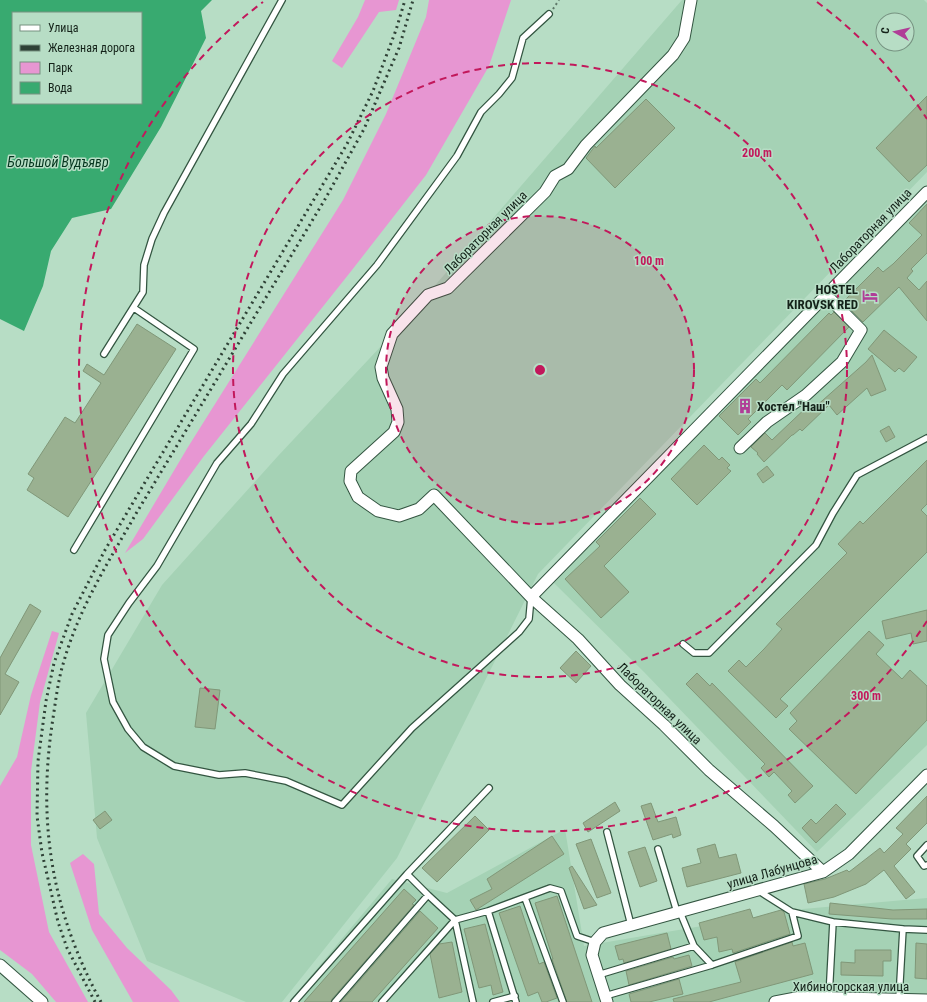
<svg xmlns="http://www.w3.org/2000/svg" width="927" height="1002" font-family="'Roboto Condensed',sans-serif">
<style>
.built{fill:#a5d2b5;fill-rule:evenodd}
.green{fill:#e796d2}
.water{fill:#38aa70;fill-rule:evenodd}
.building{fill:#9ab191;stroke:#809778}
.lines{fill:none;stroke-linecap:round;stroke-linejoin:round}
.service-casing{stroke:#335541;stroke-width:8}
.minor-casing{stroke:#335541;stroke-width:13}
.path{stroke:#5e7768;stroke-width:2;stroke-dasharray:2 3;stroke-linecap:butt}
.service{stroke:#fff;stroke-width:5.5}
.minor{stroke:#fff;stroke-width:11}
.rail{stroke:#2f4136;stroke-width:3;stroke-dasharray:2 4;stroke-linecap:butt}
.ring{fill:none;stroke:#c2185b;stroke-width:2;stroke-dasharray:7 5}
.labels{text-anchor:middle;stroke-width:3;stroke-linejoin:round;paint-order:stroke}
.street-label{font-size:13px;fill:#142219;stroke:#b7ddc5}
.poi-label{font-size:13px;font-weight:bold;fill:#142219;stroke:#b7ddc5;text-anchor:end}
.water-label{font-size:14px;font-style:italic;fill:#063720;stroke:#b7ddc5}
.centre{fill:#c2185b;stroke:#b7ddc5;stroke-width:2}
.ring-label{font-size:12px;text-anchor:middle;font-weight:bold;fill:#c2185b;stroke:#b7ddc5;stroke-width:3;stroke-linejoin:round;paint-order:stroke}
</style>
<rect width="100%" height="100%" fill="#b7ddc5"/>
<path class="built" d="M682,0H924L927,3V172L538,574L397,858L282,1002H246L147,961L97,838L86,713L162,585L278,456L399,327ZM883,20H907V44H883Z
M927,201V745L817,852L644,672L554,583Z
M565,829L584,946L803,909L927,898V1002H289L392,879L447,893Z"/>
<path class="green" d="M365,0H399L396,10L379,12L342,68L332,61L358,17Z
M429,0H511L489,66L426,175L352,270L204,456L143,539L125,553L188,447L343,200L386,114L426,17Z
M52,631L59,633L40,702L31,771V845L49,932L88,1002H56L32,974L0,950V786L17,757L31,695Z
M83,854L94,864L99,914L127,948L171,990L180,1002H133L92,930L70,863Z"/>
<path class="water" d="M0,0H212L201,11L206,38L161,127L111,209L72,218L51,251L43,286L24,331L0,319ZM13,13H141V103H13Z"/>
<path class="building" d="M927,96V165L909,182L876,148Z
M646,99L675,128L615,188L586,158L595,146L596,148Z
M927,204V253L911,269L913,271L907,278L919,290L927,281V321L899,287L863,322L843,302L878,267L883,272L893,264L922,235L909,223Z
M834,312L849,327L787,390L782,385L748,419L751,422L738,435L719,416L756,379L760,383L829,313L831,315Z
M137,324L176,349L68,517L27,490L34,478L28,474L65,417L75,423L101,383L83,371L87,364L104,375Z
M884,330L917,357L904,372L899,368L895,372L868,349Z
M872,355L886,390L871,396L867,388L837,415L829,405L802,431L800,429L793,435H792L764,462L757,454L758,453L751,447L765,433L772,440L810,404L814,408L866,362Z
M889,426L895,437L886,442L880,431Z
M704,445L719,460L722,457L730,465L727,468L731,471L697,505L671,479Z
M927,460V504L921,510L927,516V552L780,699L788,706L776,718L728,671L739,660L746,667L764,649L782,629L776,624L847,553L838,544L860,521L863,524Z
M767,466L774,475L763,483L757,474Z
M640,498L656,514L604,566L629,592L601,618L565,579L600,546L596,542Z
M30,604L41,611L5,674L19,682L0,715V658Z
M927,610V641L913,644L911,633L886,639L882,621Z
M869,631L884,645L876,654L902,679L910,670L927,686V720L856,794L789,729L797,721L790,713Z
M576,651L591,666L576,683L560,668Z
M697,673L710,686L712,683L813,786L795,803L788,795L792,791L774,772L769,777L761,768L765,764L686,684Z
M200,688L220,690L215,729L195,727Z
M927,796V823L906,844L911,849L894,866L915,892L906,899L884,870L866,884L834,897L808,903L804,884L825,879L847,870L849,872L880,848L884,853L903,834L896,828Z
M615,802L620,811L588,832L583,823Z
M651,803L658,822L676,817L681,835L673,838L672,834L653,840L641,806Z
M836,804L846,814L816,843L802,828L811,819L816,824Z
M105,811L112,820L100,829L93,820Z
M475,816L489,830L437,882L422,868Z
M552,836L564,854L476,910L470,900L492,889L487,879Z
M591,839L611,893L597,898L576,844Z
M715,844L719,858L736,854L741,873L687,887L682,868L701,863L697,849Z
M645,847L657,881L640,887L628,852Z
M572,866L597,905L584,909L569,868Z
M404,889L416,900L412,904L414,905L332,999L331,1002H304Z
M557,896L592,1002H567L552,959H553L535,903Z
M830,903L893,910L927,909V919H892L829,914Z
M520,906L539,964L544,962L557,998L546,1002H542L538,992L528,996L499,913Z
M750,909L753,918L781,910L784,912L790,934L733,953L732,949L719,952L717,937L704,940L699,923Z
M420,911L438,928L372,1002H341Z
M485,924L503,992L493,995L491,985L479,988L464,929Z
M667,933L671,949L624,963L623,959L619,960L615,946Z
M452,942L462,992L439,998L430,954L439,944Z
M792,942L793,946L805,943L813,974L709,1002H674L673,999L741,982L735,962Z
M916,943L927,944V979L915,978Z
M855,950H891V961H883V976L841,975V962L855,963Z
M689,955L692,966L629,985L626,971L673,957L674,959Z
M679,979L683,994L649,1002H631L629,994Z"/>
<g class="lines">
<defs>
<path id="service" d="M104,354L143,292L144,265L152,239L164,213L282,0
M74,550L194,349L134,308
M531,597L529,619L519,632L412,728L342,805L286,781L245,773L219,775L174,766L143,747L128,729L113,702L104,659L108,635L129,603L157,566L217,463L251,424L283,374L377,265L457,156L481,112L499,94L512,78L523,38L549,14
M683,644L694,653H709L816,545L833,513L857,475L927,438
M607,832L631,925
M927,845L917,856L924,866L927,865
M658,849L677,912
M407,874L489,788
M759,891L792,912L833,922L829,997
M525,898L563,1002
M680,912L694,946L712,965
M833,922L903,929L899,999
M903,929L927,930
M598,975L694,946
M605,996L712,965L798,936L792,912
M294,1002L407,874L428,895
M335,1002L428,895L455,920L473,1002
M382,1002L455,920L488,911
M493,1002L515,996
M516,1002L488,911L550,888L561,891L577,936L595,942"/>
<path id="minor" d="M691,0L684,38L673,55L586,145L568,169L555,176L545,192L448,288L428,295L392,334L381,367L383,378L397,409L398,422L394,432L351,471L350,481L358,497L378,511L399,516L419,509L434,495L531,597L578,639L620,685L664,725L709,770L774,826L823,872
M740,448L767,422L806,395L842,362L861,330L826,295
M531,597L927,192
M0,965L42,1002
M607,1002L592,955L595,942L603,933L823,872L849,854L927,775
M775,1002L801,997L927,1000"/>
</defs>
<use href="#service" class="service-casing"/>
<use href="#minor" class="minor-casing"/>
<path class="path" d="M553,9L559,0"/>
<use href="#service" class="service"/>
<use href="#minor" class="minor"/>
<path class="rail" d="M95,1002L67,948L58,922L42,853L37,816L38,761L46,701L54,663L72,614L105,550L141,489L347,144L373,91L396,30L405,0
M101,1002C51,910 37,821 53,718C56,699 58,680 64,661C79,608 110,559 137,512L324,201L364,129L399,48L413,0"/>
</g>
<circle cx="540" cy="370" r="154" fill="#c2185b" fill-opacity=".12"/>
<g class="ring">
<circle cx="540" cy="370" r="154"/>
<circle cx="540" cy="370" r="307"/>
<path d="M927 621A461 461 0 1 1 263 2M817 2A461 461 0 0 1 927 119"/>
</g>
<defs>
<symbol id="hotel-bare" viewBox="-9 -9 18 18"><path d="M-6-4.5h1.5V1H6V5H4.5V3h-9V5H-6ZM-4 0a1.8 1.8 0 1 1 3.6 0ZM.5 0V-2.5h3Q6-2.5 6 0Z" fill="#b03d97" stroke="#b7ddc5" stroke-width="2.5" paint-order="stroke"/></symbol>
<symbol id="building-bare" viewBox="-9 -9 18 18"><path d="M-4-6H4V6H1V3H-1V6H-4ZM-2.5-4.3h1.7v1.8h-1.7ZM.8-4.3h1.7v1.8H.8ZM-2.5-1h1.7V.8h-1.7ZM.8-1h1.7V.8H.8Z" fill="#b03d97" stroke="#b7ddc5" stroke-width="2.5" paint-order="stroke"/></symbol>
</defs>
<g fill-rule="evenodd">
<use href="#hotel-bare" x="859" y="285" width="22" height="22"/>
<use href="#building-bare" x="734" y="395" width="22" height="22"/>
</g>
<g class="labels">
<g class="street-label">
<text transform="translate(870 230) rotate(-46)" y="5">Лабораторная улица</text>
<text transform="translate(485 232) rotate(-45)" y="5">Лабораторная улица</text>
<text transform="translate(660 703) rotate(44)" y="5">Лабораторная улица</text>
<text transform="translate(772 871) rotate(-16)" y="5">улица Лабунцова</text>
<text x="851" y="991">Хибиногорская улица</text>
</g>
<g class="poi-label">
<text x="858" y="294">HOSTEL<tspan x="858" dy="15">KIROVSK RED</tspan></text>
<text x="757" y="411" text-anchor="start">Хостел "Наш"</text>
</g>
<g class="water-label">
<text x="58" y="167">Большой Вудъявр</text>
</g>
</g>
<circle cx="540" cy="370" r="6" class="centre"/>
<g class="ring-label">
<text x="757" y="157">200 m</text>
<text x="649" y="265">100 m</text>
<text x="866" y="700">300 m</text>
</g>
<rect x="12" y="12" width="130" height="92" fill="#b7ddc5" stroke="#769280"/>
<rect x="20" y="25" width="20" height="6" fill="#ffffff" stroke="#769280"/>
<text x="48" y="32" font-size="12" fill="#142219">Улица</text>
<rect x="20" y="45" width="20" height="6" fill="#2f4136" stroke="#769280"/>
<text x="48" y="52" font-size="12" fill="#142219">Железная дорога</text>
<rect x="20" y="62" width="20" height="12" fill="#e796d2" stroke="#769280"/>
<text x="48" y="72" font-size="12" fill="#142219">Парк</text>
<rect x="20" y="82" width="20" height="12" fill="#38aa70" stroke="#769280"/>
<text x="48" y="92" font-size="12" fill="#142219">Вода</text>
<g transform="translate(895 32) rotate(278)"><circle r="19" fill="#b7ddc5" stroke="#769280"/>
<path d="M0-3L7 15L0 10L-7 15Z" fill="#b03d97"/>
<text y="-6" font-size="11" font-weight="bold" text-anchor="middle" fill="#142219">С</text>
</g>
</svg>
